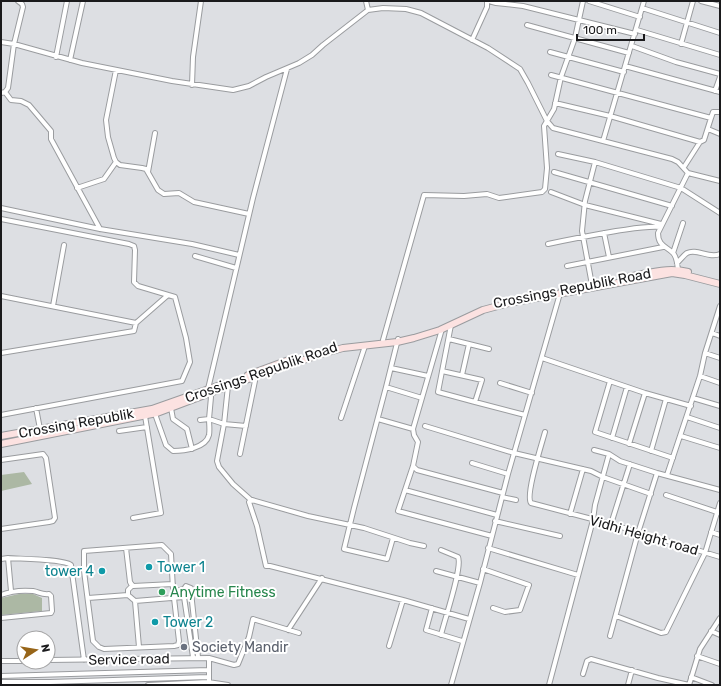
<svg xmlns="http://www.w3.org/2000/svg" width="721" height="686" font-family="Rubik,sans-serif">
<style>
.green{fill:#acb8a4}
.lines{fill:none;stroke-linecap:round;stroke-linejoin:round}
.street-casing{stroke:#9a9c9f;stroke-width:6}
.secondary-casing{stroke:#9a9c9f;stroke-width:8}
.street{stroke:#fff;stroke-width:4}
.secondary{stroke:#fce2e1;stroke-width:6}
.culture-dot{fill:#0f9aa8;stroke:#fff;stroke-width:1.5}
.leisure-dot{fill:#2e9e5b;stroke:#fff;stroke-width:1.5}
.worship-dot{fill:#6b7280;stroke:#fff;stroke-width:1.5}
.labels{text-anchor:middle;stroke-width:4;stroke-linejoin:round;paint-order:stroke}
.street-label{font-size:14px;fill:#1a1a1c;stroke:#fff}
.culture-label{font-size:14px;fill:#0d838f;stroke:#fff;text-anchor:start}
.leisure-label{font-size:14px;fill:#27864d;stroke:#fff;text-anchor:start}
.worship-label{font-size:14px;fill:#5b616d;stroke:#fff;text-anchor:start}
</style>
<rect width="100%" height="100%" fill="#dddfe3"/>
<path class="green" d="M24,472L32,484L1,491V475Z
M19,594H33L42,598V611L1,615V598Z"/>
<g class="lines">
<defs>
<path id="street" d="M366,1L368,10
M489,1L496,3L523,6L635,34
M589,1L640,17
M701,1L720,6
M642,8L720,33
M527,25L629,53
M637,30L720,55
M472,40L487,7V1
M1,42L14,44L82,63L172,81L233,90L249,86L266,77L299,63L312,55L323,45L368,10L383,8L406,9L421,13L488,48L520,69L528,83L547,121L553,128L672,159L678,162L688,173L720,181
M681,44L693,1
M632,46L676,62L720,74
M550,52L624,72
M56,57L67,1
M70,60L83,1
M625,66L720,92
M116,70L106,120L108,137L114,158L116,162L120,165L142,168L146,169L158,190L164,194L179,193L194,202L249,214
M551,75L711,118L713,112H720
M192,85L193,57L201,1
M715,91L720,77
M5,92L11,100L21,101L29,105L51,131V139L100,229
M1,93L5,92L8,88L14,44L23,7L22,4L18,1
M555,103L610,116L700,142L704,140L711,118
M708,129L720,134
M603,141L644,1
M558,154L595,162L681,188L720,213
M684,167L700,142
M148,172L155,133
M554,172L672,206
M77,188L104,179L116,162
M551,192L585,205L661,224
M1,208L100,229L192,244L239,255
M1,219L129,244L134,246L135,250L134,282L138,286L175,297L186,338L190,362L182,381L1,415
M604,233L609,257
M548,244C571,239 593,235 616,231C631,229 645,226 660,227
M673,253L683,223
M195,256L236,268
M677,263C680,260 684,255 687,253C697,248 709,259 720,254
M567,266L663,247
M678,269C677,264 677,257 673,253C666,246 658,246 658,233L688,173
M592,285L582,231L585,201L595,162
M1,296L136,323L168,295
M53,306L64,245
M442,329L413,429L414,435L418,442L413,466L417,470L503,493
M712,333L720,336
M449,339L469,344L462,375
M383,340L424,195L464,196L487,194L499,198L542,192L545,189L547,168L544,126L554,109L561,77L575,38L583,1
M469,344L489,349
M1,353L134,331L136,323
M705,353L720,358
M542,358L645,393L691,406
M391,368L428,376
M442,371L482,380L475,402L438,392L451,325
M700,376L720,383
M610,381L595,432L673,458
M500,383L532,393
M228,386L224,424L217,461L219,467L233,484L251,500
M386,387L398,339
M693,398L720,406
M475,402L525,415
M36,408L40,429
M171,408L173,419L187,429L192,449
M155,414L166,445L173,451C184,451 206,448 209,435C210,430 209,424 209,419L200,420
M687,417L720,428
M341,418L365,346
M378,419L413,429
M246,426L224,424L209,419L211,397L209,393L208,389L253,198L287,69
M425,426L514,453L591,471L603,477L651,494
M119,431L147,427
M545,432C542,443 525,496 531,503L611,524L720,557
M681,436L720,448
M612,438L627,387
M629,444L645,393
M594,450L609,454L620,461L657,473L720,490
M651,451L666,399
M240,454L256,376
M1,460L43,454L46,458L55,518L53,521L49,522L1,529
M472,463L508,474
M413,466L398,511L492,536
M667,475L700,376L705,353L720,306
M405,490L497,515
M666,495L720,513
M502,497L516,500
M570,514L583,469
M133,518L161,513L145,416
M495,521L560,536
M611,524L630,464
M711,532L720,535
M393,538L387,559L344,549L354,508L386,387L422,398
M424,546L410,543L364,528L308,516L252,500L249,502L257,526L266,566H270L403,600L469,619
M126,548L130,582
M488,548L578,575
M8,558L11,591
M1,559L8,558C20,559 63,559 71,565L84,660
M483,569L529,585L520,610L505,612L493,608
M436,571L480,583
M1,595C11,591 22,590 33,591C39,592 42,595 49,594L51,596L52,611L51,613L1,618
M88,598L128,595
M174,598L179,641L178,645L174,646L104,649L99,647L93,641L84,571V551L162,545L171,554L173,589L176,591L184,589
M135,601L184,597
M432,608L426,630L462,641
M616,616L661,633L666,632L705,553L720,503
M288,630L322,578
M711,631L720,635
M441,635C444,621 463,567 458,557L441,550
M610,636L638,533L657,473
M389,646L403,600
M139,647L135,601L128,595V590L132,586L130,582L133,586L173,584
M697,656L720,664
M193,657L184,597V589L186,586L191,588V592L198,657
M48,660L209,658
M1,661H24
M583,674L587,661L591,659L658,678L689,685
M1,676L209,670
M691,677L712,685
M1,682H50L208,677
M148,685L208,682L228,685
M209,685V658L234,665L238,664L249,637L253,619L299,633
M451,685L480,583L508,474L561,290
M549,685L593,520L595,505L609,454
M628,685L632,670
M689,685L700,649L720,618"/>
<path id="secondary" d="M628,277C647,273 668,267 688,272
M248,375L294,358
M1,436L152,409L223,384
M1,444L157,413L234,384L321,354L343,348L397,342L414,338L440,330L483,310L509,303L672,273L685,275L720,284"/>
</defs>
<use href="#street" class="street-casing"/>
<use href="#secondary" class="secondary-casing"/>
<use href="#street" class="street"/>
<use href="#secondary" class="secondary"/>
</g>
<g class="culture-dot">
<circle cx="149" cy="567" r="4"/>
<circle cx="102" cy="571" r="4"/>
<circle cx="155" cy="622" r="4"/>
</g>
<circle class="leisure-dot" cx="162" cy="592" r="4"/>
<circle class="worship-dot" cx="184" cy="647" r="4"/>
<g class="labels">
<g class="street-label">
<text transform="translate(572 288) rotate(-11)" y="5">Crossings Republik Road</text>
<text transform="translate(261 372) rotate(-19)" y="5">Crossings Republik Road</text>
<text transform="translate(76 423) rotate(-10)" y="5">Crossing Republik</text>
<text transform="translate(644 535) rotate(16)" y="5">Vidhi Height road</text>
<text transform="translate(129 659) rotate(-1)" y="5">Service road</text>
</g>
<g class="culture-label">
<text x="157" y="572">Tower 1</text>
<text x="94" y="576" text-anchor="end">tower 4</text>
<text x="163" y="627">Tower 2</text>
</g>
<g class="leisure-label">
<text x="170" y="597">Anytime Fitness</text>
</g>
<g class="worship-label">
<text x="192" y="652">Society Mandir</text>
</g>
</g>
<rect width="721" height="686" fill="none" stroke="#1a1a1c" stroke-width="4"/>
<g transform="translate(36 650) rotate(78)"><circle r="19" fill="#ffffff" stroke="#a3a3a4"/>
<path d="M0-3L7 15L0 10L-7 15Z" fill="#976518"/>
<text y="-6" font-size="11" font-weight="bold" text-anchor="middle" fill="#1a1a1c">N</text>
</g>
<path d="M577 34v6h67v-6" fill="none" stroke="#1a1a1c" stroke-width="2"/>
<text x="583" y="34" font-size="12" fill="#1a1a1c" stroke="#ffffff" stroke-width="3" paint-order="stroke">100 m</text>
</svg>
